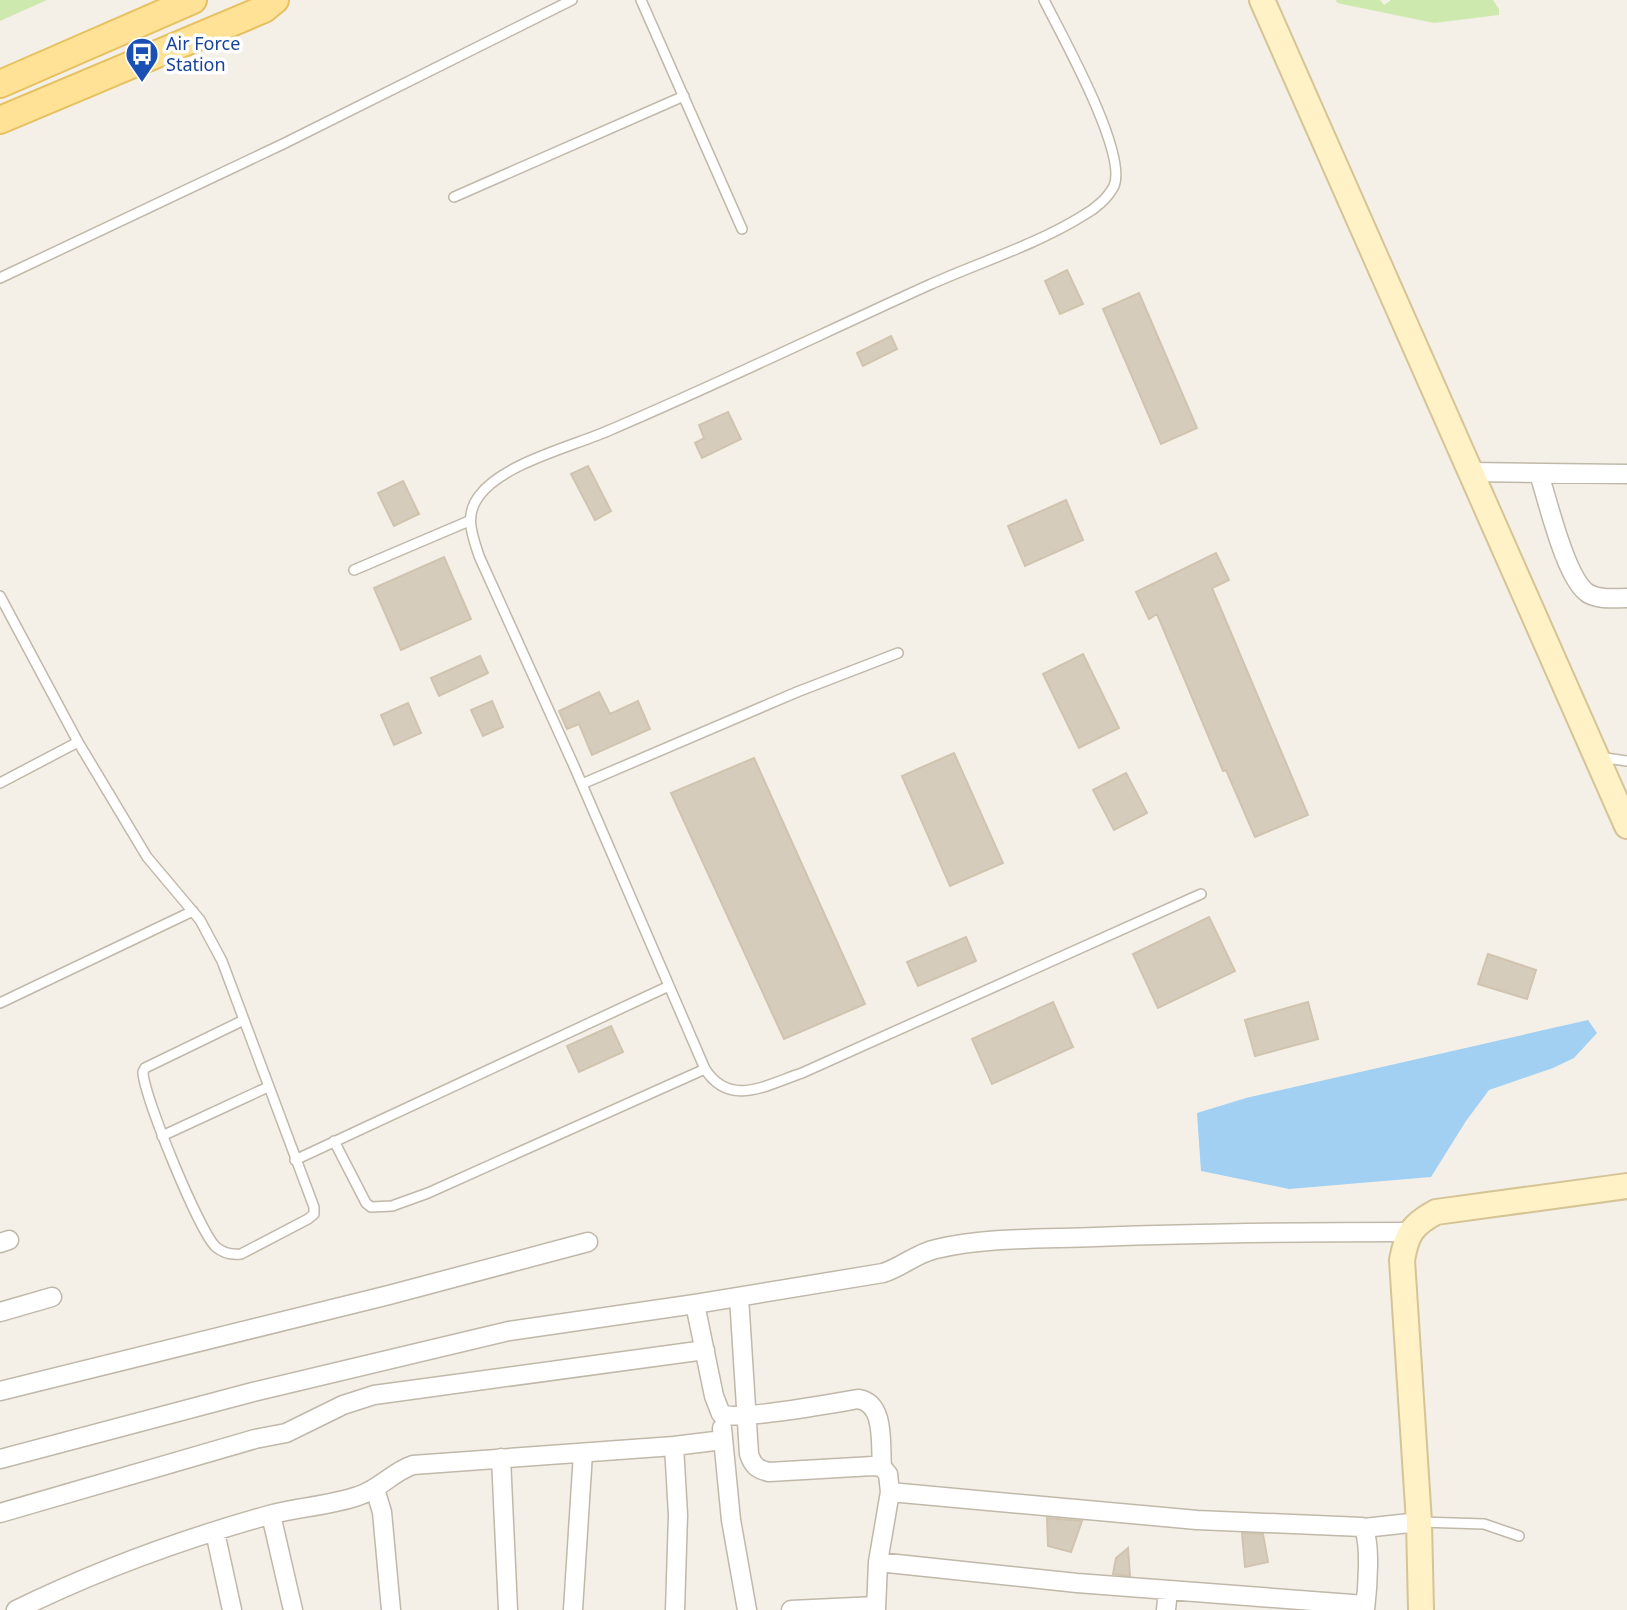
<svg xmlns="http://www.w3.org/2000/svg" width="1627" height="1610" font-family="'Noto Sans',sans-serif">
<style>
.green{fill:#cee9ae}
.water{fill:#a1d0f2}
.building{fill:#d6ccbc;stroke:#d1c4af;stroke-width:2}
.lines{fill:none;stroke-linecap:round;stroke-linejoin:round}
.lane-casing{stroke:#c0b8a9;stroke-width:12}
.street-casing{stroke:#c0b8a9;stroke-width:21}
.secondary-casing{stroke:#d5c495;stroke-width:28}
.primary-casing{stroke:#e7c061;stroke-width:30}
.lane{stroke:#fff;stroke-width:9}
.street{stroke:#fff;stroke-width:18}
.secondary{stroke:#fff2c6;stroke-width:24}
.primary{stroke:#ffe295;stroke-width:26}
.labels{text-anchor:middle;stroke-width:7;stroke-linejoin:round;paint-order:stroke}
.transit-label{font-size:18px;fill:#164399;stroke:#fff;text-anchor:start}
</style>
<rect width="100%" height="100%" fill="#f4f0e7"/>
<path class="green" d="M0,0H47L0,21Z
M1336,0H1380L1384,5L1391,0H1493L1499,9V15L1434,23L1337,3Z"/>
<path class="water" d="M1588,1020L1597,1033L1574,1058L1553,1068L1489,1090L1466,1121L1431,1177L1289,1189L1201,1171L1197,1113L1246,1098Z"/>
<path class="building" d="M1067,270L1083,304L1060,314L1045,281Z
M1139,293L1197,428L1161,444L1103,309Z
M891,336L897,349L863,366L857,353Z
M728,412L741,439L702,458L695,443L704,438L699,425Z
M588,466L611,511L595,520L571,474Z
M403,481L419,514L394,526L378,493Z
M1066,500L1083,540L1025,566L1008,526Z
M1216,553L1229,580L1212,588L1308,815L1255,837L1226,770L1223,771L1157,614L1149,619L1136,592Z
M444,557L471,619L401,650L374,588Z
M1083,654L1119,728L1079,748L1043,674Z
M480,656L488,673L439,696L431,678Z
M599,692L610,714L638,701L650,729L592,755L579,724L567,729L559,711Z
M492,701L503,727L483,736L471,710Z
M408,703L421,733L394,745L381,715Z
M954,753L1003,863L950,886L902,776Z
M754,758L865,1004L784,1039L671,793Z
M1126,773L1147,813L1114,830L1093,790Z
M1209,917L1235,971L1158,1008L1133,954Z
M966,937L976,961L918,986L907,962Z
M1488,954L1536,970L1527,999L1478,984Z
M1053,1002L1073,1047L992,1084L972,1039Z
M1308,1002L1318,1039L1255,1056L1245,1020Z
M611,1026L623,1052L579,1072L567,1046Z
M1047,1518L1082,1521L1071,1552L1048,1546Z
M1242,1533L1263,1534L1268,1562L1245,1567Z
M1128,1548L1130,1576L1113,1574L1116,1558Z"/>
<g class="lines">
<defs>
<path id="lane" d="M641,0L742,229
M1044,0C1061,34 1128,153 1114,186C1108,198 1095,209 1084,215C1036,245 980,262 929,285C823,333 718,384 610,430C574,446 503,463 479,496C464,516 472,534 479,556L574,766L705,1069C730,1108 766,1085 802,1073L1201,894
M454,197L684,96
M0,278L283,144L572,0
M354,570L469,521
M0,596L78,742L147,857L200,920L222,961L314,1207V1214L308,1219L241,1254C232,1255 223,1253 216,1247C200,1233 143,1095 143,1072L145,1068L244,1020
M1599,757L1627,761
M0,783L78,742
M582,784L797,692L898,653
M0,1003L193,911
M162,1136L268,1087
M334,1141L366,1203L371,1207L392,1206L428,1193L705,1069
M295,1160L669,986
M1420,1522L1484,1524L1519,1536"/>
<path id="street" d="M1470,472L1627,474
M1539,474C1548,501 1566,581 1589,594C1601,600 1614,598 1627,598
M0,1243L9,1240
M739,1297L749,1454C753,1466 757,1469 769,1472L873,1466L882,1467L888,1474L890,1492L878,1562L876,1610
M695,1304L714,1396L721,1414C736,1421 835,1403 858,1399C886,1403 880,1445 882,1467
M0,1312L52,1297
M0,1391L389,1295L588,1242
M722,1428L731,1520L747,1610
M674,1446L678,1515L675,1610
M501,1458L508,1610
M0,1459L253,1392L509,1331L695,1304L883,1273C902,1267 917,1253 936,1249C987,1237 1043,1239 1095,1237C1200,1233 1305,1232 1410,1232
M375,1489L382,1512L391,1610
M890,1492L1197,1520L1362,1527C1372,1537 1367,1593 1365,1610
M0,1513L255,1439L286,1433L343,1405L374,1395L705,1350
M271,1515L293,1610
M1364,1528L1419,1522
M215,1532L232,1610
M878,1562L1077,1583L1365,1605
M16,1610C96,1571 183,1539 269,1515C298,1507 329,1506 358,1496C379,1490 392,1472 413,1465L674,1446L723,1440
M573,1610L583,1453
M791,1610L876,1606
M1166,1610L1168,1590"/>
<path id="secondary" d="M1262,0L1627,826
M1421,1610L1419,1522L1402,1260C1407,1233 1412,1225 1436,1212L1627,1186"/>
<path id="primary" d="M0,84L193,0
M0,120L264,9L275,0"/>
</defs>
<use href="#lane" class="lane-casing"/>
<use href="#street" class="street-casing"/>
<use href="#secondary" class="secondary-casing"/>
<use href="#primary" class="primary-casing"/>
<use href="#lane" class="lane"/>
<use href="#street" class="street"/>
<use href="#secondary" class="secondary"/>
<use href="#primary" class="primary"/>
</g>
<defs>
<symbol id="bus-pin" viewBox="-11 -11 22 30"><path d="M0 17L-7.5 6A9.5 9.5 0 1 1 7.5 6Z" fill="#1a4fb4" stroke="#fff"/><path d="M-5-6H5V4H4V6H2V4H-2V6H-4V4H-5ZM-3.5-4V0h7V-4ZM-3.5 1.2v1.5H-2V1.2ZM2 1.2v1.5H3.5V1.2Z" fill="#fff"/></symbol>
</defs>
<g fill-rule="evenodd">
<use href="#bus-pin" x="123" y="35" width="38" height="52"/>
</g>
<g class="labels">
<g class="transit-label">
<text x="166" y="50">Air Force<tspan x="166" dy="21">Station</tspan></text>
</g>
</g>
</svg>
